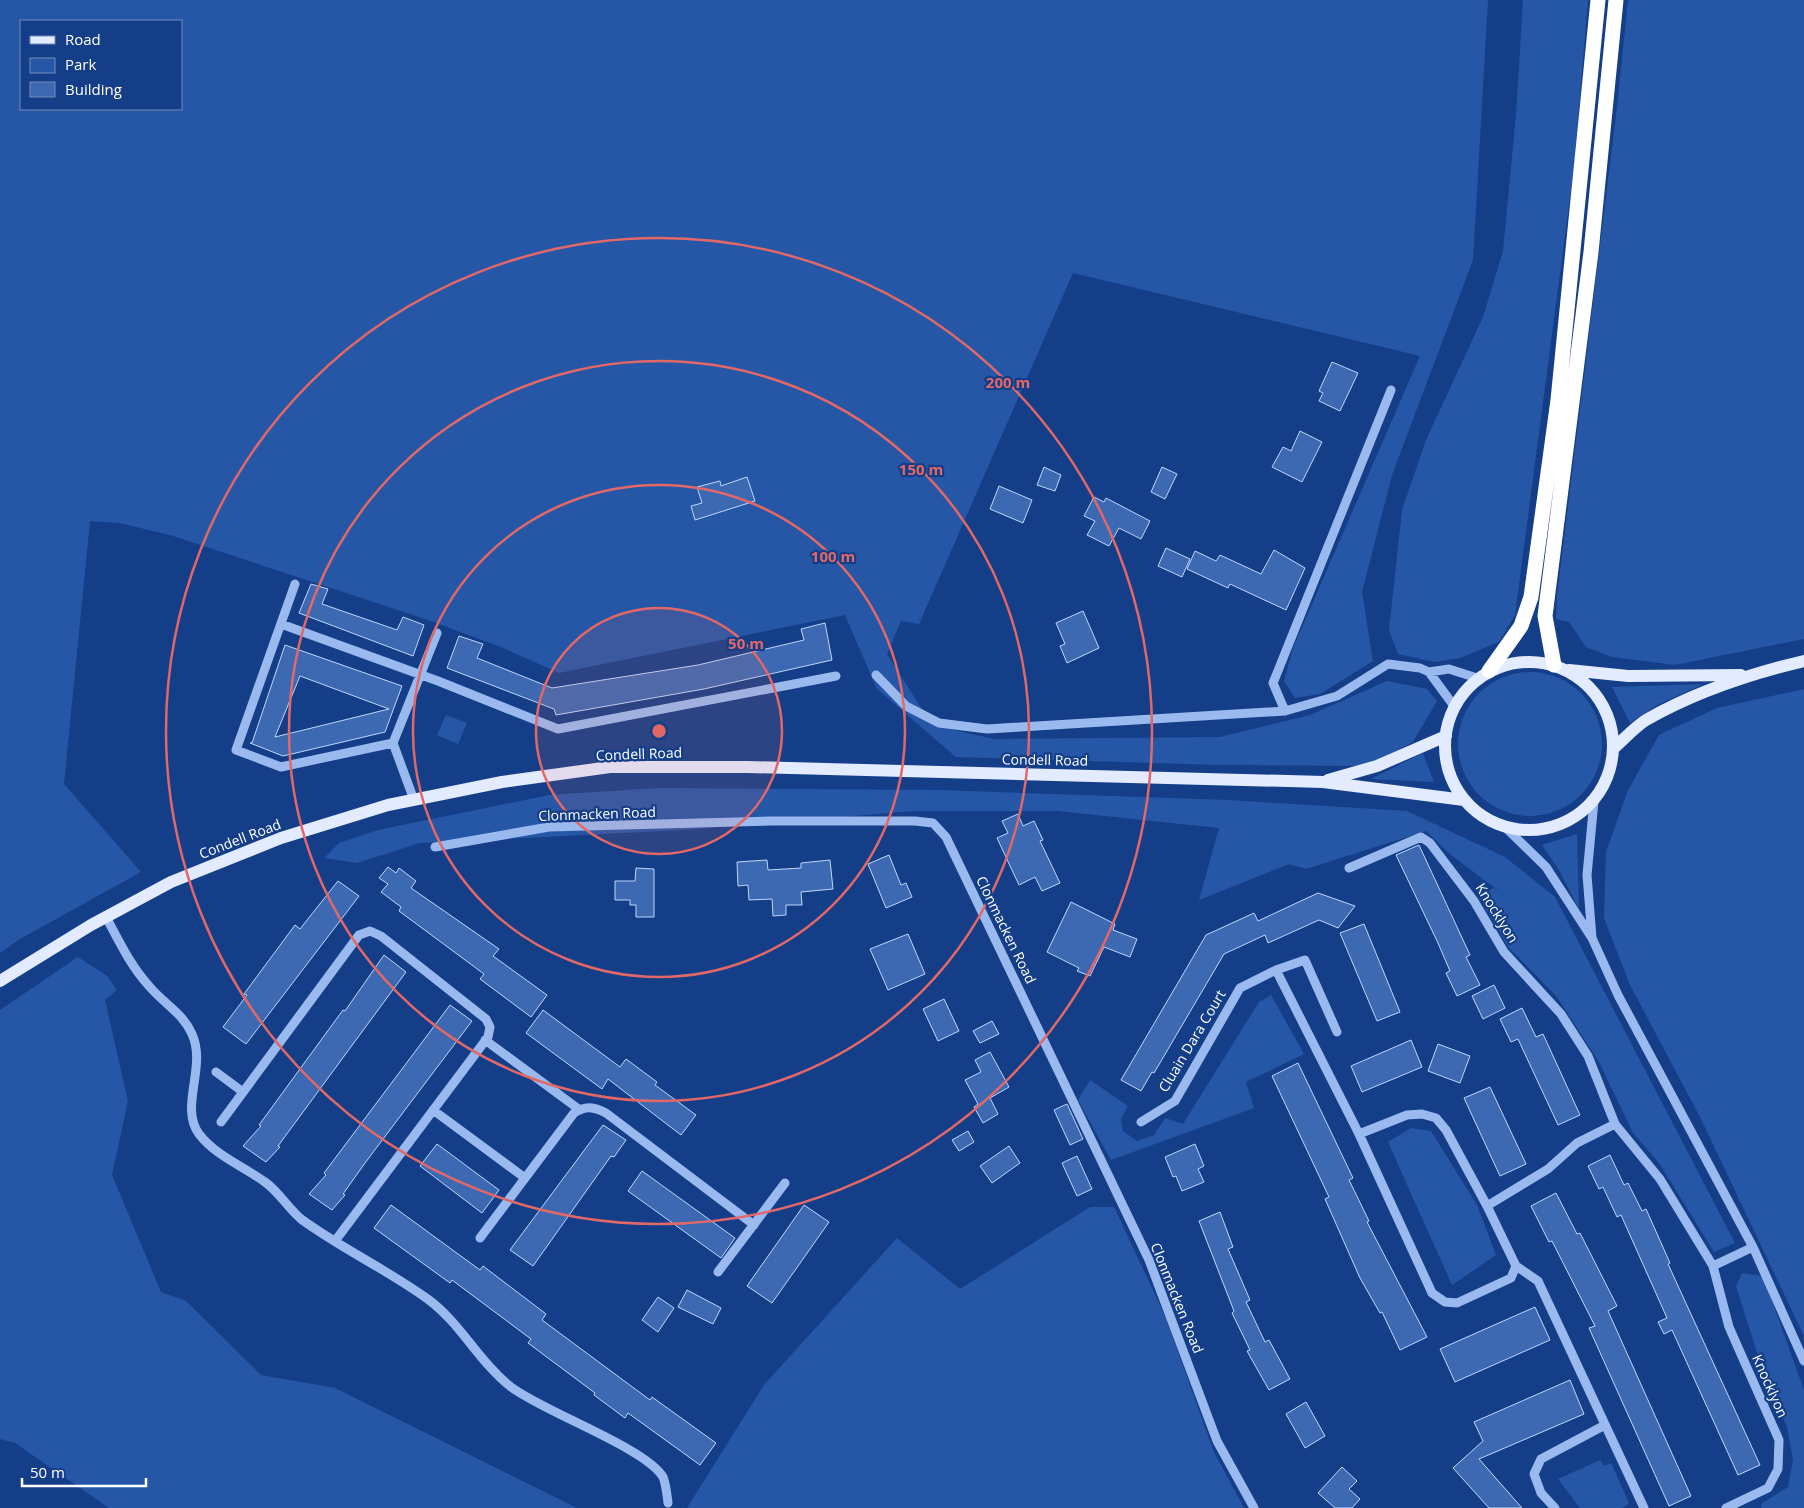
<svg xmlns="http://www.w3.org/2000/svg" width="1804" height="1508" font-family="'Open Sans',sans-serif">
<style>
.green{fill:#2657a7;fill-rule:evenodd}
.building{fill:#3d69b2;stroke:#c0d7fb;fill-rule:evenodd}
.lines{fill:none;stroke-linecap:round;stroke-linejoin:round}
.minor{stroke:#9abaef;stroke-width:9}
.major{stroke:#e2ebff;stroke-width:12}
.highway{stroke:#fff;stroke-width:15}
.ring{fill:none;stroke:#e26868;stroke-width:2.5}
.labels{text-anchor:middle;stroke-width:4.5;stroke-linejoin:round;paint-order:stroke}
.street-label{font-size:14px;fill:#fff;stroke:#143e88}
.centre{fill:#e26868;stroke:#143e88;stroke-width:2.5}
.ring-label{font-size:15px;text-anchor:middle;font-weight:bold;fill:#e26868;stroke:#143e88;stroke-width:4.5;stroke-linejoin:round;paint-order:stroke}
</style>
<rect width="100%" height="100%" fill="#143e88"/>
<path class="green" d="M0,0H1488L1473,260L1392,475L1362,592L1373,661L1320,694L1295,698L1284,681L1293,648L1420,356L1073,273L919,624L901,621L887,654L932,725L994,739L1220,737L1310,715L1387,681L1427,689L1437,701L1413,742L1368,766L1221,765L956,757L877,689L845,615L559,673L501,647L428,620L170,535L119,523L90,521L64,784L141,872L20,939L0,953ZM21,21H181V109H21Z
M1523,0H1588L1574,167L1515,615L1499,642L1460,658L1435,662L1398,654L1389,630L1402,510L1426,440L1483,317L1503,251L1516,115Z
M1628,0H1804V639L1675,665L1612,657L1586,647L1569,622L1556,619L1557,596L1617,107Z
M1458 744a72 72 0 1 1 144 0a72 72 0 1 1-144 0Z
M1704,684L1657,705L1630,723L1612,687Z
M1804,689V1336L1700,1117L1630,985L1604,918L1606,852L1628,790L1659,735L1717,708Z
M446,715L467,723L458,744L437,735Z
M1423,753L1434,782L1371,779Z
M659,788L939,790L1229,800L1407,811L1505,857L1555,897L1735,1243L1714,1252L1659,1163L1633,1133L1599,1062L1557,997L1509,948L1477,894L1494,888L1503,894L1451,855L1426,831L1306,869L1289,864L1199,900L1219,828L1057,811H914L683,830L420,843L357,863L324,858L339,843L378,830L549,795Z
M1577,834L1579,909L1559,870L1542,845Z
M78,957L107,976L117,990L105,1000L128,1101L112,1175L161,1292L186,1301L261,1375L335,1388L577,1508H109L15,1443L0,1439V1010Z
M1271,995L1304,1054L1246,1082L1254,1108L1111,1160L1078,1100L1090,1080L1128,1106L1121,1119L1123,1131L1137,1141L1154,1135L1165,1118L1183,1124L1259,1002Z
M1411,1128L1431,1131L1477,1205L1496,1255L1452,1285L1388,1142Z
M1090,1207H1114L1165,1316L1214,1452L1244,1508H687L764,1385L897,1238L960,1289Z
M1742,1273L1763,1276L1804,1390V1508H1761L1762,1503L1788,1487L1793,1460L1787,1427L1758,1356L1736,1286Z
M1600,1460L1604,1466L1611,1463L1629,1503L1622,1508H1580L1558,1479Z"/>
<path class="building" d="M1332,362L1358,373L1340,411L1319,401L1323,393L1319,391Z
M1300,431L1322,442L1302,482L1272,467L1283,447L1291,451Z
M1044,467L1061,475L1055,491L1037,485Z
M1162,467L1177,474L1165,499L1151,492Z
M747,477L755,501L695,520L691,506L702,503L697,487L720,481L721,486Z
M999,486L1032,500L1023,523L990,509Z
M1094,497L1104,502L1106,498L1150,521L1141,539L1119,528L1109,546L1087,535L1095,521L1084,516Z
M1166,548L1190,559L1182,577L1158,566Z
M1274,550L1305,568L1286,610L1230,584L1228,588L1187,569L1195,551L1216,561L1220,555L1261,574Z
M311,584L328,589L322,604L397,630L403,617L424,625L413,656L299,613Z
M1083,611L1099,648L1067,663L1060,646L1065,644L1056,623Z
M825,623L832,660L704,689L556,715L554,709L447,668L459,636L483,644L477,658L552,688L698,665L804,640L801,629Z
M285,645L402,686L385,732L283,756L250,743H252ZM300,676L327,686L389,709L275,737Z
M1018,814L1023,826L1034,821L1043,840L1040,841L1060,883L1042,891L1035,877L1019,885L997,838L1008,833L1002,821Z
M1419,845L1470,955L1466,957L1480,985L1457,996L1446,973L1450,971L1438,943L1396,855Z
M889,855L901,885L906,883L912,897L886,908L868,864Z
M767,860L768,870L801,868V863L830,860L833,889L801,892L802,905H786V915L773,916L772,899L749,900L748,885L738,886L737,862Z
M388,867L396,873L399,868L416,881L411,888L499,949L493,956L547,995L531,1017L480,979L484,974L399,911L401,907L381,892L388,884L379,878Z
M636,868L654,869V917H636V905H630V900H615V881H635Z
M338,881L359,896L246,1044L223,1027L247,995L244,994L295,925L300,929Z
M1318,893L1355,906L1338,928L1319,920L1268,943L1265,935L1224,954L1154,1073L1152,1072L1141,1091L1121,1080L1206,935L1254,913L1258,921Z
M1071,902L1115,924L1113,930L1137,939L1130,957L1104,947L1090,976L1077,971L1079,968L1047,952Z
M1364,924L1400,1012L1377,1021L1340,933Z
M908,934L925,974L888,990L870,949Z
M384,955L406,972L278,1146L280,1147L266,1162L243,1146L261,1126L259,1125L343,1010L345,1011Z
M1494,985L1505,1008L1483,1019L1472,996Z
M944,999L959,1031L938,1041L923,1009Z
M450,1005L472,1021L365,1163L343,1194L345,1195L332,1210L309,1194L326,1175L324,1173Z
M1522,1008L1536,1037L1543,1034L1580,1115L1558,1125L1518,1039L1511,1042L1500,1019Z
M543,1010L620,1067L626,1059L657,1082L655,1085L696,1115L681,1135L608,1079L602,1089L526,1033Z
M992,1021L999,1034L980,1043L973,1031Z
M1411,1040L1422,1067L1362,1092L1351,1066Z
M1438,1044L1470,1056L1460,1083L1428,1071Z
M990,1052L1009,1087L990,1098L998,1114L983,1123L974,1107L978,1104L965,1080L981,1072L975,1060Z
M1298,1063L1353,1178L1349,1180L1369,1221L1367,1222L1427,1337L1400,1350L1382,1312L1380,1313L1360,1278L1325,1199L1329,1197L1272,1076Z
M1490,1087L1526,1164L1500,1176L1464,1098Z
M1067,1104L1083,1139L1070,1145L1054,1110Z
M603,1125L626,1140L614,1157L611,1156L533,1266L510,1250Z
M968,1131L974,1142L959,1151L952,1140Z
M437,1144L499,1190L482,1213L420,1166Z
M1195,1144L1204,1166L1198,1169L1204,1182L1182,1191L1176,1176L1173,1177L1165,1157Z
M1009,1146L1020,1163L992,1183L980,1166Z
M1610,1155L1624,1185L1628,1183L1642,1211L1646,1209L1670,1263L1668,1264L1760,1465L1738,1475L1672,1330L1664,1334L1658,1322L1667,1318L1621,1215L1617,1217L1603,1187L1599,1189L1588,1166Z
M1077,1156L1092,1189L1077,1196L1062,1163Z
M642,1171L735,1238L721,1258L628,1191Z
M1556,1193L1577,1234L1580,1233L1617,1306L1608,1311L1691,1496L1669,1506L1589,1328L1595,1326L1552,1241L1549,1242L1531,1206Z
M391,1205L480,1270L483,1266L546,1314L542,1320L650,1400L652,1397L716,1443L700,1465L628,1413L625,1418L594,1395L595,1393L528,1343L531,1339L452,1280L450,1283L374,1228Z
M804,1205L829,1222L772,1303L747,1286Z
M1220,1212L1233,1247L1228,1249L1250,1300L1246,1302L1265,1342L1269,1340L1290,1379L1269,1390L1247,1351L1250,1350L1232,1313L1234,1311L1199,1221Z
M687,1290L721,1308L713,1324L678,1307Z
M658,1297L674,1308L658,1332L642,1320Z
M1535,1307L1550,1340L1455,1382L1440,1349Z
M1570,1380L1584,1414L1479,1459L1522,1508H1489L1453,1468L1483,1441L1474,1422Z
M1306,1402L1325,1436L1305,1448L1286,1414Z
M1342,1467L1357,1481L1349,1489L1360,1499L1352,1508H1335L1318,1493Z"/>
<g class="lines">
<path class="minor" d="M295,584L236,750L281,767L393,743L437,633
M281,624L438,681L558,729L836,676
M1429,672L1454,706
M876,675L906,706L939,723L987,729L1285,711L1337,696L1388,664L1420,668L1429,672L1449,669L1477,678
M1285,711L1273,683L1391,390
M393,743L414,800
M1506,828L1546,867L1592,938L1618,995L1753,1247L1804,1361
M435,847L549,827L771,821H915L933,823L946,837L1149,1260L1217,1441L1254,1508
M1349,868L1421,837L1430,843L1474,901L1504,952L1561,1014L1588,1056L1615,1124L1660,1179L1713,1266L1753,1247
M106,917C119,941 130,965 149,986C163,1003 183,1013 192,1034C207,1067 179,1107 199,1134C216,1156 243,1166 265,1182C279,1192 288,1208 301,1219C342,1249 388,1270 429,1300C461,1324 479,1362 511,1387C544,1412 646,1448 663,1477C666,1484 667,1495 668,1503
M1592,938L1587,875L1594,801
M1276,970L1359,1134L1432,1293L1445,1302L1457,1303L1511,1278L1516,1266L1487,1206L1548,1169L1577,1143L1615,1124
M485,1040L580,1110
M216,1072L243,1092
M433,1110L525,1178
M221,1122L359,935L370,931L381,936L486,1019L490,1027L488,1037L335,1241
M1141,1122L1175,1101L1240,988L1276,970L1305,960L1337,1032
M1359,1134L1407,1115L1422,1114L1436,1118L1446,1130L1487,1206
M480,1238L574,1113C586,1105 594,1107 606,1113L754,1225
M1516,1266L1538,1281L1644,1508
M1713,1266L1729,1327L1779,1440L1778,1469L1768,1488L1726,1508
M718,1272L785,1183
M1555,1508L1541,1493L1534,1474L1541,1459L1605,1425"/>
<path class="major" d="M1445 746a84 84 0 1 1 168 0a84 84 0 1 1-168 0Z
M1569,670L1628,676L1741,675
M1614,748C1624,739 1635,727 1646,720C1695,692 1749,674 1804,661
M1328,780L1377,766L1446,736
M0,981L91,925L171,882L281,838L388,805L502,782L610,767H748L1323,782L1464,800"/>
<path class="highway" d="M1554,665L1545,616L1591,252L1616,0
M1489,671L1521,626L1531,597L1558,400L1598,0"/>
</g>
<circle cx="659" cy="731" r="123" fill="#e26868" fill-opacity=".12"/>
<g class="ring">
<circle cx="659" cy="731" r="123"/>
<circle cx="659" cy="731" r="246"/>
<circle cx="659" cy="731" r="370"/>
<circle cx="659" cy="731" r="493"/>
</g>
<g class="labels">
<g class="street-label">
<text transform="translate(639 754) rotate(-2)" y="5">Condell Road</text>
<text transform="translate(1045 760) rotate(1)" y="5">Condell Road</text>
<text transform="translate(597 814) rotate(-2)" y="5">Clonmacken Road</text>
<text transform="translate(240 839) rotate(-21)" y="5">Condell Road</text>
<text transform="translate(1497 913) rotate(58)" y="5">Knocklyon</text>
<text transform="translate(1006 930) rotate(64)" y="5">Clonmacken Road</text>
<text transform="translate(1192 1041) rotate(-59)" y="5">Cluain Dara Court</text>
<text transform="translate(1177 1298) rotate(68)" y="5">Clonmacken Road</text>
<text transform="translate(1770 1386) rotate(66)" y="5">Knocklyon</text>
</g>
</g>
<circle cx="659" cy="731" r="8" class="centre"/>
<g class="ring-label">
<text x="1008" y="388">200 m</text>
<text x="921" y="475">150 m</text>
<text x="833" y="562">100 m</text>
<text x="746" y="649">50 m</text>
</g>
<rect x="20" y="20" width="162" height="90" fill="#143e88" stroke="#728bb8"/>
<rect x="30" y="36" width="25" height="8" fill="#e2ebff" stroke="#728bb8"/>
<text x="65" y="45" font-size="15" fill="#ffffff">Road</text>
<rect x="30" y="58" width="25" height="15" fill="#2657a7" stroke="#728bb8"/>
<text x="65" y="70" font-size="15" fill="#ffffff">Park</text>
<rect x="30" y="82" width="25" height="15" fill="#3d69b2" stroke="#728bb8"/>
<text x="65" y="95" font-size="15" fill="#ffffff">Building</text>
<path d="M22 1478v8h124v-8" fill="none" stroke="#ffffff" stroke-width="2.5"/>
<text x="30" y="1478" font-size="15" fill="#ffffff" stroke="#143e88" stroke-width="4" paint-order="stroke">50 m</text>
</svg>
